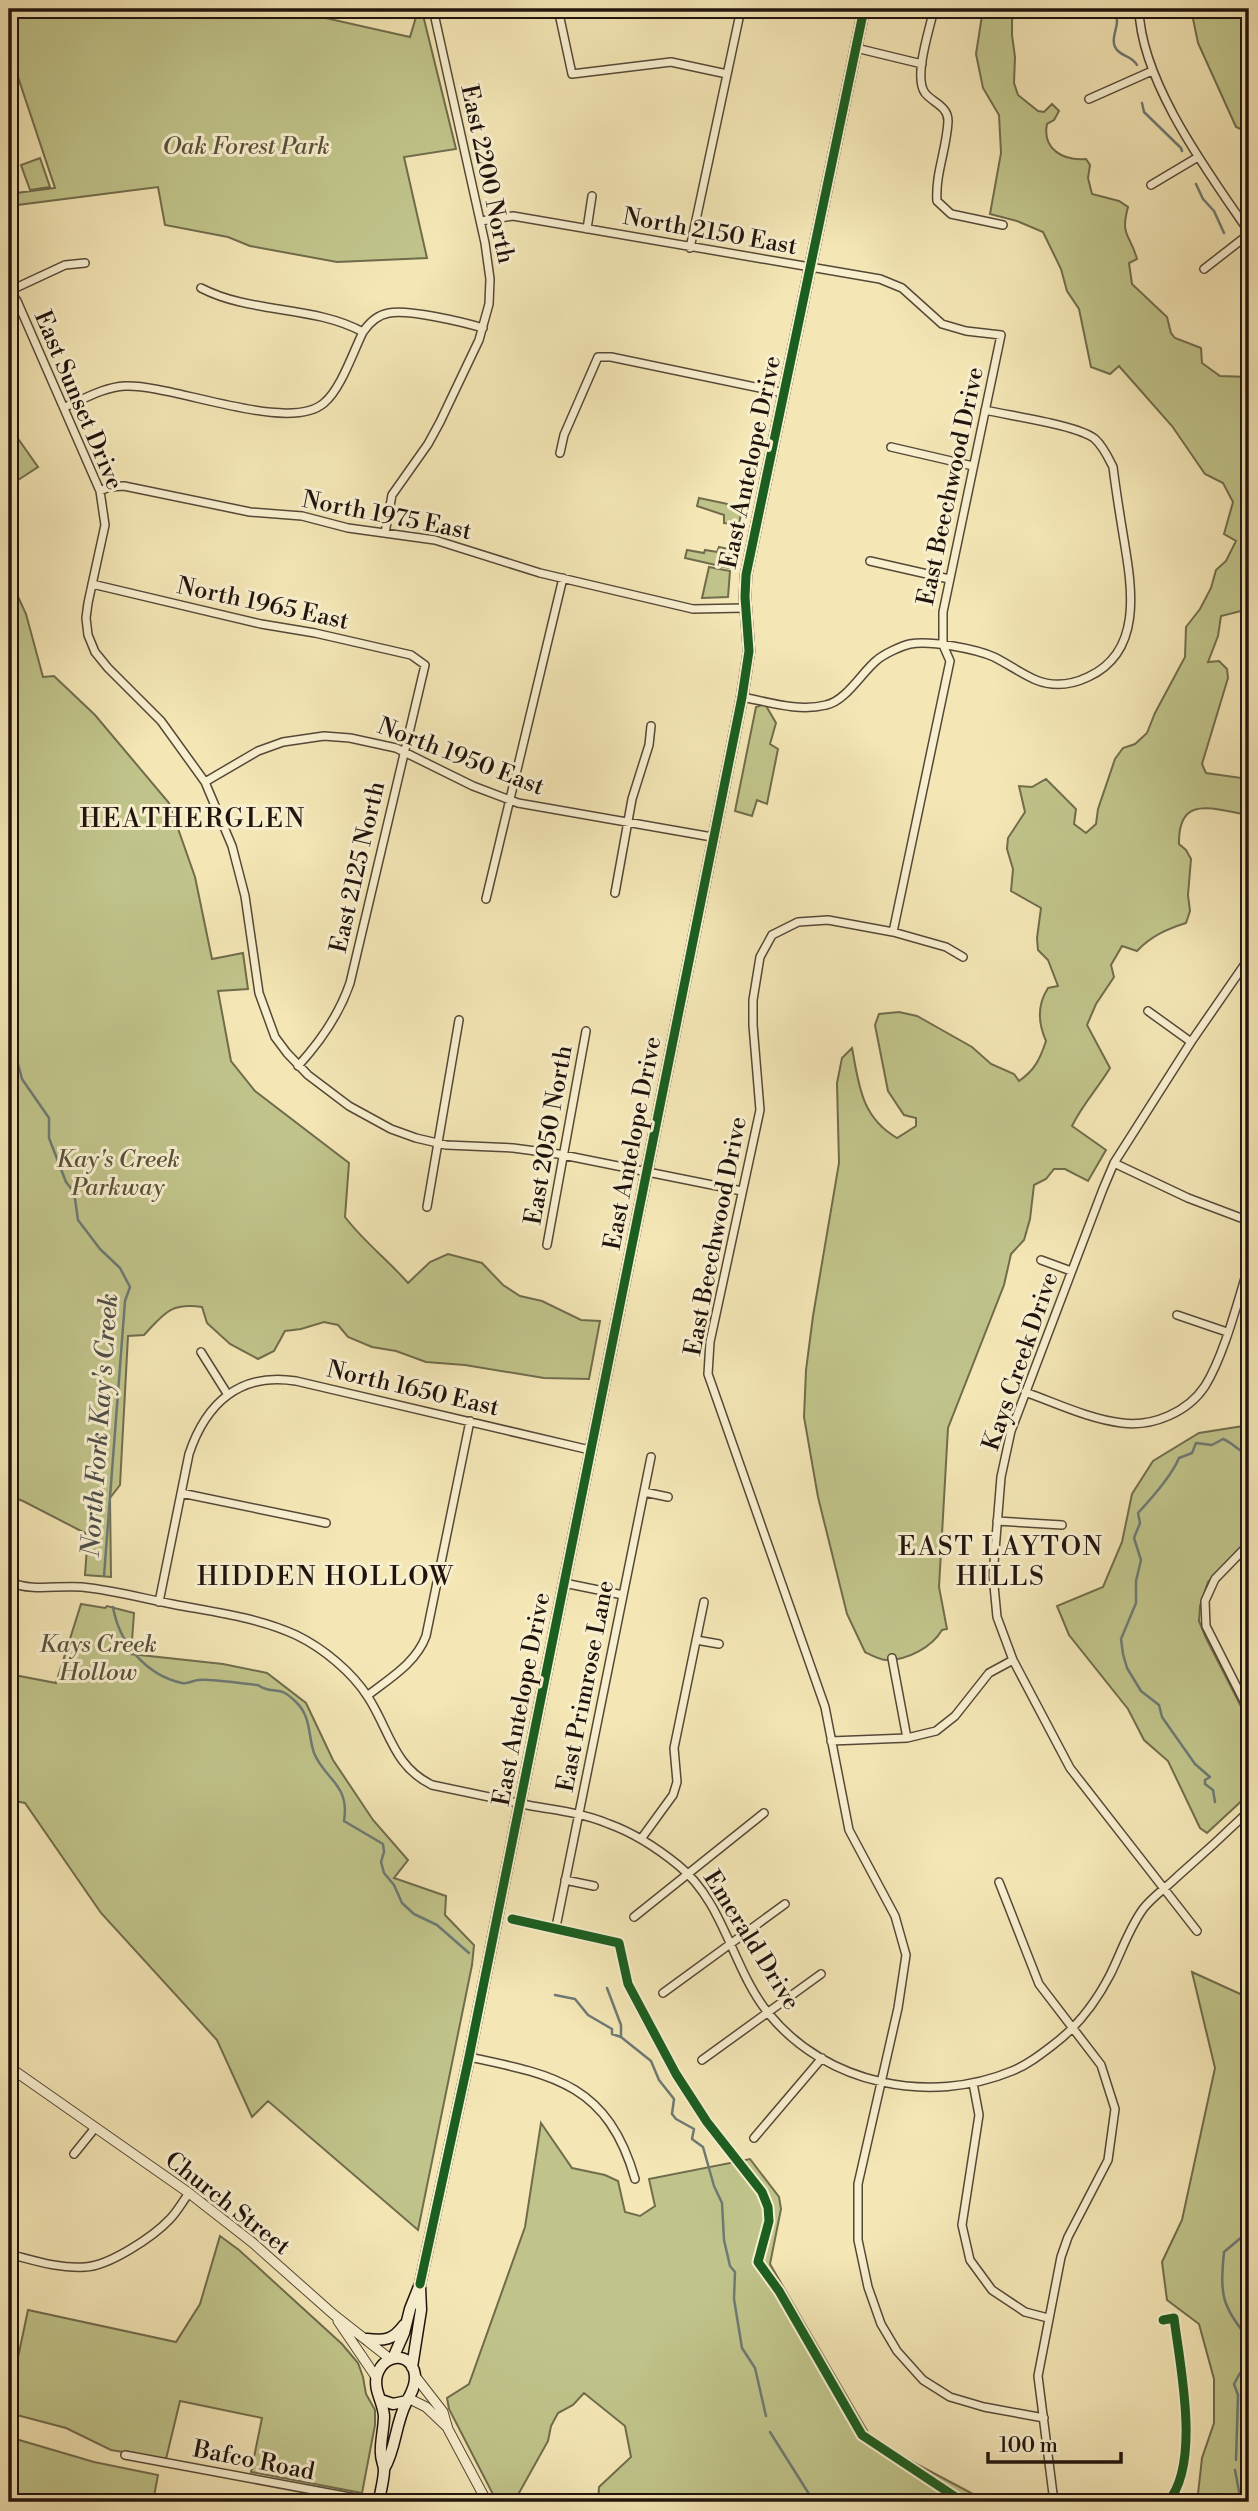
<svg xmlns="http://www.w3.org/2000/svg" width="1258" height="2511" font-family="'Libre Bodoni',serif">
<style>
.green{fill:#c0c48a;stroke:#706c4c;stroke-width:2}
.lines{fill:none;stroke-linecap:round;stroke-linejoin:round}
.stream{stroke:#6d7974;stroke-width:2.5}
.minor-casing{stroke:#554837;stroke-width:10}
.tertiary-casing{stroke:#554837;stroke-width:11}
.secondary-casing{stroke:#20130d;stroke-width:13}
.minor{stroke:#f8efcf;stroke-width:7}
.tertiary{stroke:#f8efcf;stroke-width:9}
.secondary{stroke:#f8efcf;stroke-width:10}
.cycleway-casing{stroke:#f8efcf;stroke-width:13}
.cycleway{stroke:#1b5e20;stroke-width:9}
.labels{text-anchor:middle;stroke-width:6;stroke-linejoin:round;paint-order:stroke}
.park-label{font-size:24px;font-style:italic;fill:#585139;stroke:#f8efcf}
.street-label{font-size:24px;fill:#20130d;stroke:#f8efcf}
.neighbourhood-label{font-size:26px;letter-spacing:2px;fill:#20130d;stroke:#f8efcf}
.water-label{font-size:26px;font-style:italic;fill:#4d4e49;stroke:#f8efcf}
</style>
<rect width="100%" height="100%" fill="#f4e6b5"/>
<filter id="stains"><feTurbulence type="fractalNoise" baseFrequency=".00286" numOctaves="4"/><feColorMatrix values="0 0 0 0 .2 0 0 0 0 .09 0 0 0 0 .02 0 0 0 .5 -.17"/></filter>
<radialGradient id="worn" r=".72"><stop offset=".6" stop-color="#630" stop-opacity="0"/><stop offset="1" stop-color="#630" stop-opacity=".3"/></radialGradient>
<path class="green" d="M12,9H293L294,11L410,37L416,17L422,11L456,149L404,157L427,258L337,262L250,246L228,237L165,225L158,187L9,206V194L55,188L9,50V25L16,22Z
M983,9H1018L1012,20V35L1015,57L1014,83L1018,95L1038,111L1044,112L1052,104L1059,111L1054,120L1047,124C1042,149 1063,161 1086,159L1090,165L1088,178L1092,194L1119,201L1128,207C1120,237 1130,233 1137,259L1129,263L1132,284L1167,317L1171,333L1175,338L1201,348L1202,363L1220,376L1249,377V609L1221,616L1218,636L1208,662L1219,661L1227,669L1228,678L1202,764L1206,773L1249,779V782L1243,814C1210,808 1178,796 1179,844L1186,850L1191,859L1188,895L1190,911L1186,923C1167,929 1151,936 1137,951L1122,946L1111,965L1114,977L1096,1004L1087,1025L1110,1068C1098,1088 1082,1105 1072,1126L1106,1150L1088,1181L1065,1169H1054L1046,1179L1034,1185L1030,1219L1024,1240L1011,1254L1004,1285L948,1428L939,1587L947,1629L942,1630C932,1647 908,1660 887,1660C880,1660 871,1655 865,1652L847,1614L818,1497L804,1417L806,1370L813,1316L839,1163L837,1083L842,1058L852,1048C859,1085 861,1117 897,1138L916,1126V1118L904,1115L888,1091L875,1025L879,1014L899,1012L917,1016L972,1047L991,1064L1014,1074L1019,1081C1035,1070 1040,1059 1046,1041C1038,1023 1037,1005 1048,988L1058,986L1048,960L1038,950L1037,938L1041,908L1011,891L1013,869L1007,849L1008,838L1025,812L1019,786L1032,787L1046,779L1076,809L1074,824L1086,833L1096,824L1098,809L1115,759L1123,748L1135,744L1147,733L1155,713L1185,657L1186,627L1200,609L1211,588L1216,570L1226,561L1236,541L1224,534L1233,502L1223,483L1205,474L1172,426L1119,366L1110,374L1091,367L1079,309L1067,291L1061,269L1043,232L1017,221L990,214L1001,153L999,115L983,88L976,54Z
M1191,9H1249V133L1236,127L1198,43Z
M40,158L50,187L30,190L21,165Z
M9,436L19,440L38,467L9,486Z
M699,498L742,507L739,525L724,523V515L697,506Z
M719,547L733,550L729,568L685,558L687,550L704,553L705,550L717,552Z
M709,567L730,571L728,597L702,598Z
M9,577L26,614L43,677L54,676L95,715L169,803L195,877L212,959L243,953L248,989L218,991L231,1061L255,1091L349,1163L345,1217C364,1242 388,1260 408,1283L430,1262L448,1254L482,1263L503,1285L520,1296L542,1301L581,1320L600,1321L589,1379L544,1378L465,1365L426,1362L396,1351L372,1347L348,1337L338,1325L324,1322L301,1329L285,1331L274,1351L258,1359L230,1344L207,1323L202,1307C170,1302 164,1314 144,1335L128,1336L120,1485L110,1498L111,1577L85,1575L87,1547L85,1533L23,1501L9,1496Z
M765,704L776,723L770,744L778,749L767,804L757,800L752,816L735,811L756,707Z
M1249,1420V1543L1236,1553L1208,1582L1200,1606L1199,1621L1206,1638L1249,1722V1794L1207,1833L1200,1828L1168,1761L1144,1740L1128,1709L1069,1635L1057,1606L1103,1587L1122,1542L1132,1494L1153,1461L1199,1433L1243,1426Z
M81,1604L105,1608L107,1606L134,1613L131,1654L223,1664L267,1673L306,1703L333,1760L373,1820L408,1860L394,1878L446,1896L445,1915L474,1945L472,1965L418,2230L268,2101L252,2117L217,2040L101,1913L25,1803L9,1800V1674L56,1683Z
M1192,1972L1249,1998V2502H1194L1198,2494L1202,2458L1214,2423V2379L1199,2324L1167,2300L1162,2262L1182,2220L1215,2068Z
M541,2123L572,2168L605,2175L618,2181L625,2212L640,2216L655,2206L649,2179L750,2159L779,2197L781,2209L770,2264L873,2441L988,2502H598L599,2487L631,2457L625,2426L584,2393L573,2405L558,2413L551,2426L548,2441L514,2502H497L449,2409L447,2398L469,2384L525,2227Z
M220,2236L239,2250L342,2344L358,2363L363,2377L366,2394L375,2410V2425L362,2493L251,2472L262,2418L180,2401L166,2459L111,2450L66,2428L9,2413V2400L28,2310L176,2342L200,2304Z
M9,2437L94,2462L158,2475L153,2502H9Z"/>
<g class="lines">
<path class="stream" d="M1114,9C1115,13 1117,17 1117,21C1117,31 1109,42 1118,51C1124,57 1132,56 1137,65
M1142,103L1144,112L1181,148L1182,151
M1196,184L1203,199L1214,211L1224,233
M9,1016L14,1049L22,1079L49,1118V1138L66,1182L74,1192L78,1220L100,1249L120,1268L130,1287L125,1301L104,1576
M113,1607C119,1642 145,1675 182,1683C189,1684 191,1681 198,1680C209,1678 243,1684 258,1685C267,1692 273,1689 283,1692C287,1694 293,1699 296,1702C311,1716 308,1735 314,1753C325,1780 350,1784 344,1821L383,1844L384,1852L381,1862L384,1873L394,1885L402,1903L414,1914L437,1925L469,1953
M1215,1802L1213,1790L1205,1784V1780L1210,1777L1195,1764L1162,1717L1159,1705L1141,1691L1127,1668L1123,1654L1121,1639L1136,1603V1581L1141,1560L1134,1538L1140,1523L1138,1513C1151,1499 1172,1475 1179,1458L1192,1453L1196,1443L1212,1445L1223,1439C1233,1443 1237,1450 1247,1454L1249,1452
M607,1988L621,2025V2037
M555,1995L575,1999L588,2015L612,2029V2034L621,2037L651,2061L659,2080L674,2099L672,2114L676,2119L694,2129L692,2139L703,2147L714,2186L722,2203L724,2240L730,2266L735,2272L734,2299L742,2348L755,2368L766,2416
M1249,2231L1224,2252C1220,2294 1221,2306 1249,2339
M770,2432L814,2502
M1236,2460L1238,2395L1234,2384L1240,2373L1249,2368
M1235,2470L1241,2502"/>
<defs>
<path id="minor" d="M558,9L572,74L671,62L727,74
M934,9C930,28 913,77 925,93C933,103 948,106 948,121C947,148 935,174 937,201L951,214L1003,225
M1139,9C1141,82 1208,172 1249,232
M856,48L922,64
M1089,99L1152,71
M1151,185L1198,157
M481,221L513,216L880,279L902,288L942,324L966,331L1001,335L943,612V645L950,661L893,932
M587,229L592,196
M690,248L741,9
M1204,269L1249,234
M201,288C251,314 313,305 363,332
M9,290L17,301L100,491L105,525L88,603L86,618L88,635L95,652L108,668L161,721L205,782L232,846L245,896L259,993L275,1037L287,1053L308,1075L349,1106L391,1129L416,1138L446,1145L513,1148L558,1154L742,1191
M9,291L65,265L85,263
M65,407C84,399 104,387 125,386C173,384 288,434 324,403C341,389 353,352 363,332C369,323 377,315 389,313C408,309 463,322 483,328
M891,447L973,466
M560,453L564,435L598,357H611L784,393
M100,491L109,487L124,486L250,512L302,516L348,528L435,540L540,573L693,609L745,608
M385,533L392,495L428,444L440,422L479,340L489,304L490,279L485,243L433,9
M870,561L949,579
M92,584L261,624L315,633L411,655L425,665L350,983C339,1015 321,1041 298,1066
M742,697C769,702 798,712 826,705C846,701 862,672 877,660C884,654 901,646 910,644C930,640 976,649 994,657C1008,664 1022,674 1036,680C1053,687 1071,685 1088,677C1143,652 1132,588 1124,540C1120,516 1116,491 1113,467C1108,457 1103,446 1095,439C1078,425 1010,416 985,410
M205,782L258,751L283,742L324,736L350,738L396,748L473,786L518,803L712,837
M1249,846V865
M615,893L632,799L649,745L651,726
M486,899L563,578
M963,957L946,947L893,932L828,920L798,922L772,935L760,957L753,1000V1025L760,1110L710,1342L708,1374L825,1707L849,1830L895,1916L906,1955L898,2008L858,2184V2240L868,2287L881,2324L897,2351L923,2380L950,2397L984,2407L1044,2418
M1148,1011L1191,1042
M1114,1163L1188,1198L1249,1221
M427,1207L459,1020
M547,1245L586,1031
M1041,1260L1071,1271
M1177,1315L1227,1332
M201,1352L228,1395
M1025,1392C1056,1403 1089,1419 1122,1423C1153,1427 1188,1412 1205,1386C1224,1356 1238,1300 1249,1265
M644,1492L668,1497
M181,1493L326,1523
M997,1521L1062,1525
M1249,1544L1215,1579L1205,1601L1206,1626L1249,1711
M9,1582C34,1592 56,1585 82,1587C112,1590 142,1598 172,1604C213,1612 257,1617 296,1635C323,1648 352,1672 368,1697C390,1731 393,1766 432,1785C465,1792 498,1799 532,1806C558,1810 585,1814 609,1824C634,1833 657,1848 678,1865C725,1903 732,1969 769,2014C827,2085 930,2105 1012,2071C1027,2065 1040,2055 1053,2045C1077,2027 1096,2002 1110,1975C1121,1953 1128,1930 1143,1909C1152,1897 1167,1887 1178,1876C1202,1855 1226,1833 1249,1811
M564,1583L623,1595
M159,1602L189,1454C206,1403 240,1372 296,1381L590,1450
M696,1640L719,1644
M892,1658L907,1738
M367,1696C390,1678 416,1663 426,1636L470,1421
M831,1741L907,1738L936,1731L955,1716L989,1673L1013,1660
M641,1839L673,1795L677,1782L674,1748L704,1602
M565,1880L594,1886
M999,1882L1039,1984L1101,2065L1115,2109L1108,2160L1068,2237L1061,2257L1038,2376L1054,2502
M634,1917L764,1813
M557,1922L651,1457
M1197,1931L1070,1768L1013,1660L997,1617L993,1575L1001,1477L1011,1431L1103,1189L1114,1163L1191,1042L1249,958
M663,1993L785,1904
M469,2057C555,2075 608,2085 635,2179
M702,2060L821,1974
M973,2083L979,2115L962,2225L970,2260L992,2290L1025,2312L1048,2318
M754,2138L822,2058
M74,2154L95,2128
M9,2254C33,2260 59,2269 85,2267C109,2266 153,2237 170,2219C177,2212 183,2201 189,2193
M125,2455L377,2502
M413,2501V2502"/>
<path id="tertiary" d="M9,2067L189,2193L253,2243L333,2314L389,2358
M338,2321L376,2377
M415,2376L443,2412L448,2429L487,2502
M408,2398L426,2407L446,2426"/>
<path id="secondary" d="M367,2339C385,2341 393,2340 404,2325
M393,2358L404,2333L410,2309L420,2284L469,2057L742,697L749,651L745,597L746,575L864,9
M412,2367L421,2310L420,2287
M381,2400L393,2404L407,2401
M379,2502C380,2492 384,2480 384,2470C384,2465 381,2460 381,2454C380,2442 384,2429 384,2416C383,2401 373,2390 377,2375C385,2350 415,2353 415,2378C415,2388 410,2395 406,2403C395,2425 396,2449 384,2469"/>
</defs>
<use href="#minor" class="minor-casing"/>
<use href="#tertiary" class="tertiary-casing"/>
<use href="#secondary" class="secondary-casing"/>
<use href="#minor" class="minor"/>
<use href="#tertiary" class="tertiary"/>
<use href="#secondary" class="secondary"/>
<defs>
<path id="cycleway" d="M512,1919L619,1943L628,1984L676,2074L707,2122L762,2192L768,2207L769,2221L758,2262L779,2291L862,2435L963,2502
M420,2284L469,2057L742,697L749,651L745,597L746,575L864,9
M1163,2320L1174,2318C1180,2366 1201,2463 1168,2502"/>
</defs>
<use href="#cycleway" class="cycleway-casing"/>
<use href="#cycleway" class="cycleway"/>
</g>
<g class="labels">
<g class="park-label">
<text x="246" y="154">Oak Forest Park</text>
<text x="118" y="1167">Kay's Creek<tspan x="118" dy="28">Parkway</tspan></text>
<text x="98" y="1652">Kays Creek<tspan x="98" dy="28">Hollow</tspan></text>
</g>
<g class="street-label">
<text transform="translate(488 174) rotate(78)" y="8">East 2200 North</text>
<text transform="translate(710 231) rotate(10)" y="8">North 2150 East</text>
<text transform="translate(79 400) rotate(67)" y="8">East Sunset Drive</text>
<text transform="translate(750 462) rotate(-78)" y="8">East Antelope Drive</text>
<text transform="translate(950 486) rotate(-78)" y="8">East Beechwood Drive</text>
<text transform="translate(387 515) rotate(11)" y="8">North 1975 East</text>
<text transform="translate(263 603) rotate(12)" y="8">North 1965 East</text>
<text transform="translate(461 756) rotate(21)" y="8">North 1950 East</text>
<text transform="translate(357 867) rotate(-77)" y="8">East 2125 North</text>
<text transform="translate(548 1135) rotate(-80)" y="8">East 2050 North</text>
<text transform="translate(632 1143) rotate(-79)" y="8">East Antelope Drive</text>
<text transform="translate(715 1236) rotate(-79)" y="8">East Beechwood Drive</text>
<text transform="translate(1020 1361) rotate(-71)" y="8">Kays Creek Drive</text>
<text transform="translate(413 1388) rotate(13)" y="8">North 1650 East</text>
<text transform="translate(585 1686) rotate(-79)" y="8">East Primrose Lane</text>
<text transform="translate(521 1699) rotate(-79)" y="8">East Antelope Drive</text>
<text transform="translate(752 1940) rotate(58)" y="8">Emerald Drive</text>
<text transform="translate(228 2203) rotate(38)" y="8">Church Street</text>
<text transform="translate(254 2460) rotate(11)" y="8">Bafco Road</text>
</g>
<g class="neighbourhood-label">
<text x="193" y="827">HEATHERGLEN</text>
<text x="1001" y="1555">EAST LAYTON<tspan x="1001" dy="30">HILLS</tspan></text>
<text x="326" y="1585">HIDDEN HOLLOW</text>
</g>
<g class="water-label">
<text transform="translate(99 1425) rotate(-86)" y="9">North Fork Kay's Creek</text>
</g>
</g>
<rect width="1258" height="2511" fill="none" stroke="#f4e6b5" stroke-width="35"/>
<rect x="10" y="10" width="1237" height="2490" fill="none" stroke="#20130d" stroke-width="3.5"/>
<rect x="18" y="18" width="1223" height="2476" fill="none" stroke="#20130d" stroke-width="2"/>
<path d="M988 2452v10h133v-10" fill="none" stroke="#20130d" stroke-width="3.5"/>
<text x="999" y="2452" font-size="21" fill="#20130d" stroke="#f8efcf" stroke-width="5" paint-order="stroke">100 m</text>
<rect width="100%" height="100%" filter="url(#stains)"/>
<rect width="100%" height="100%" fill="url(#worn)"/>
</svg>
